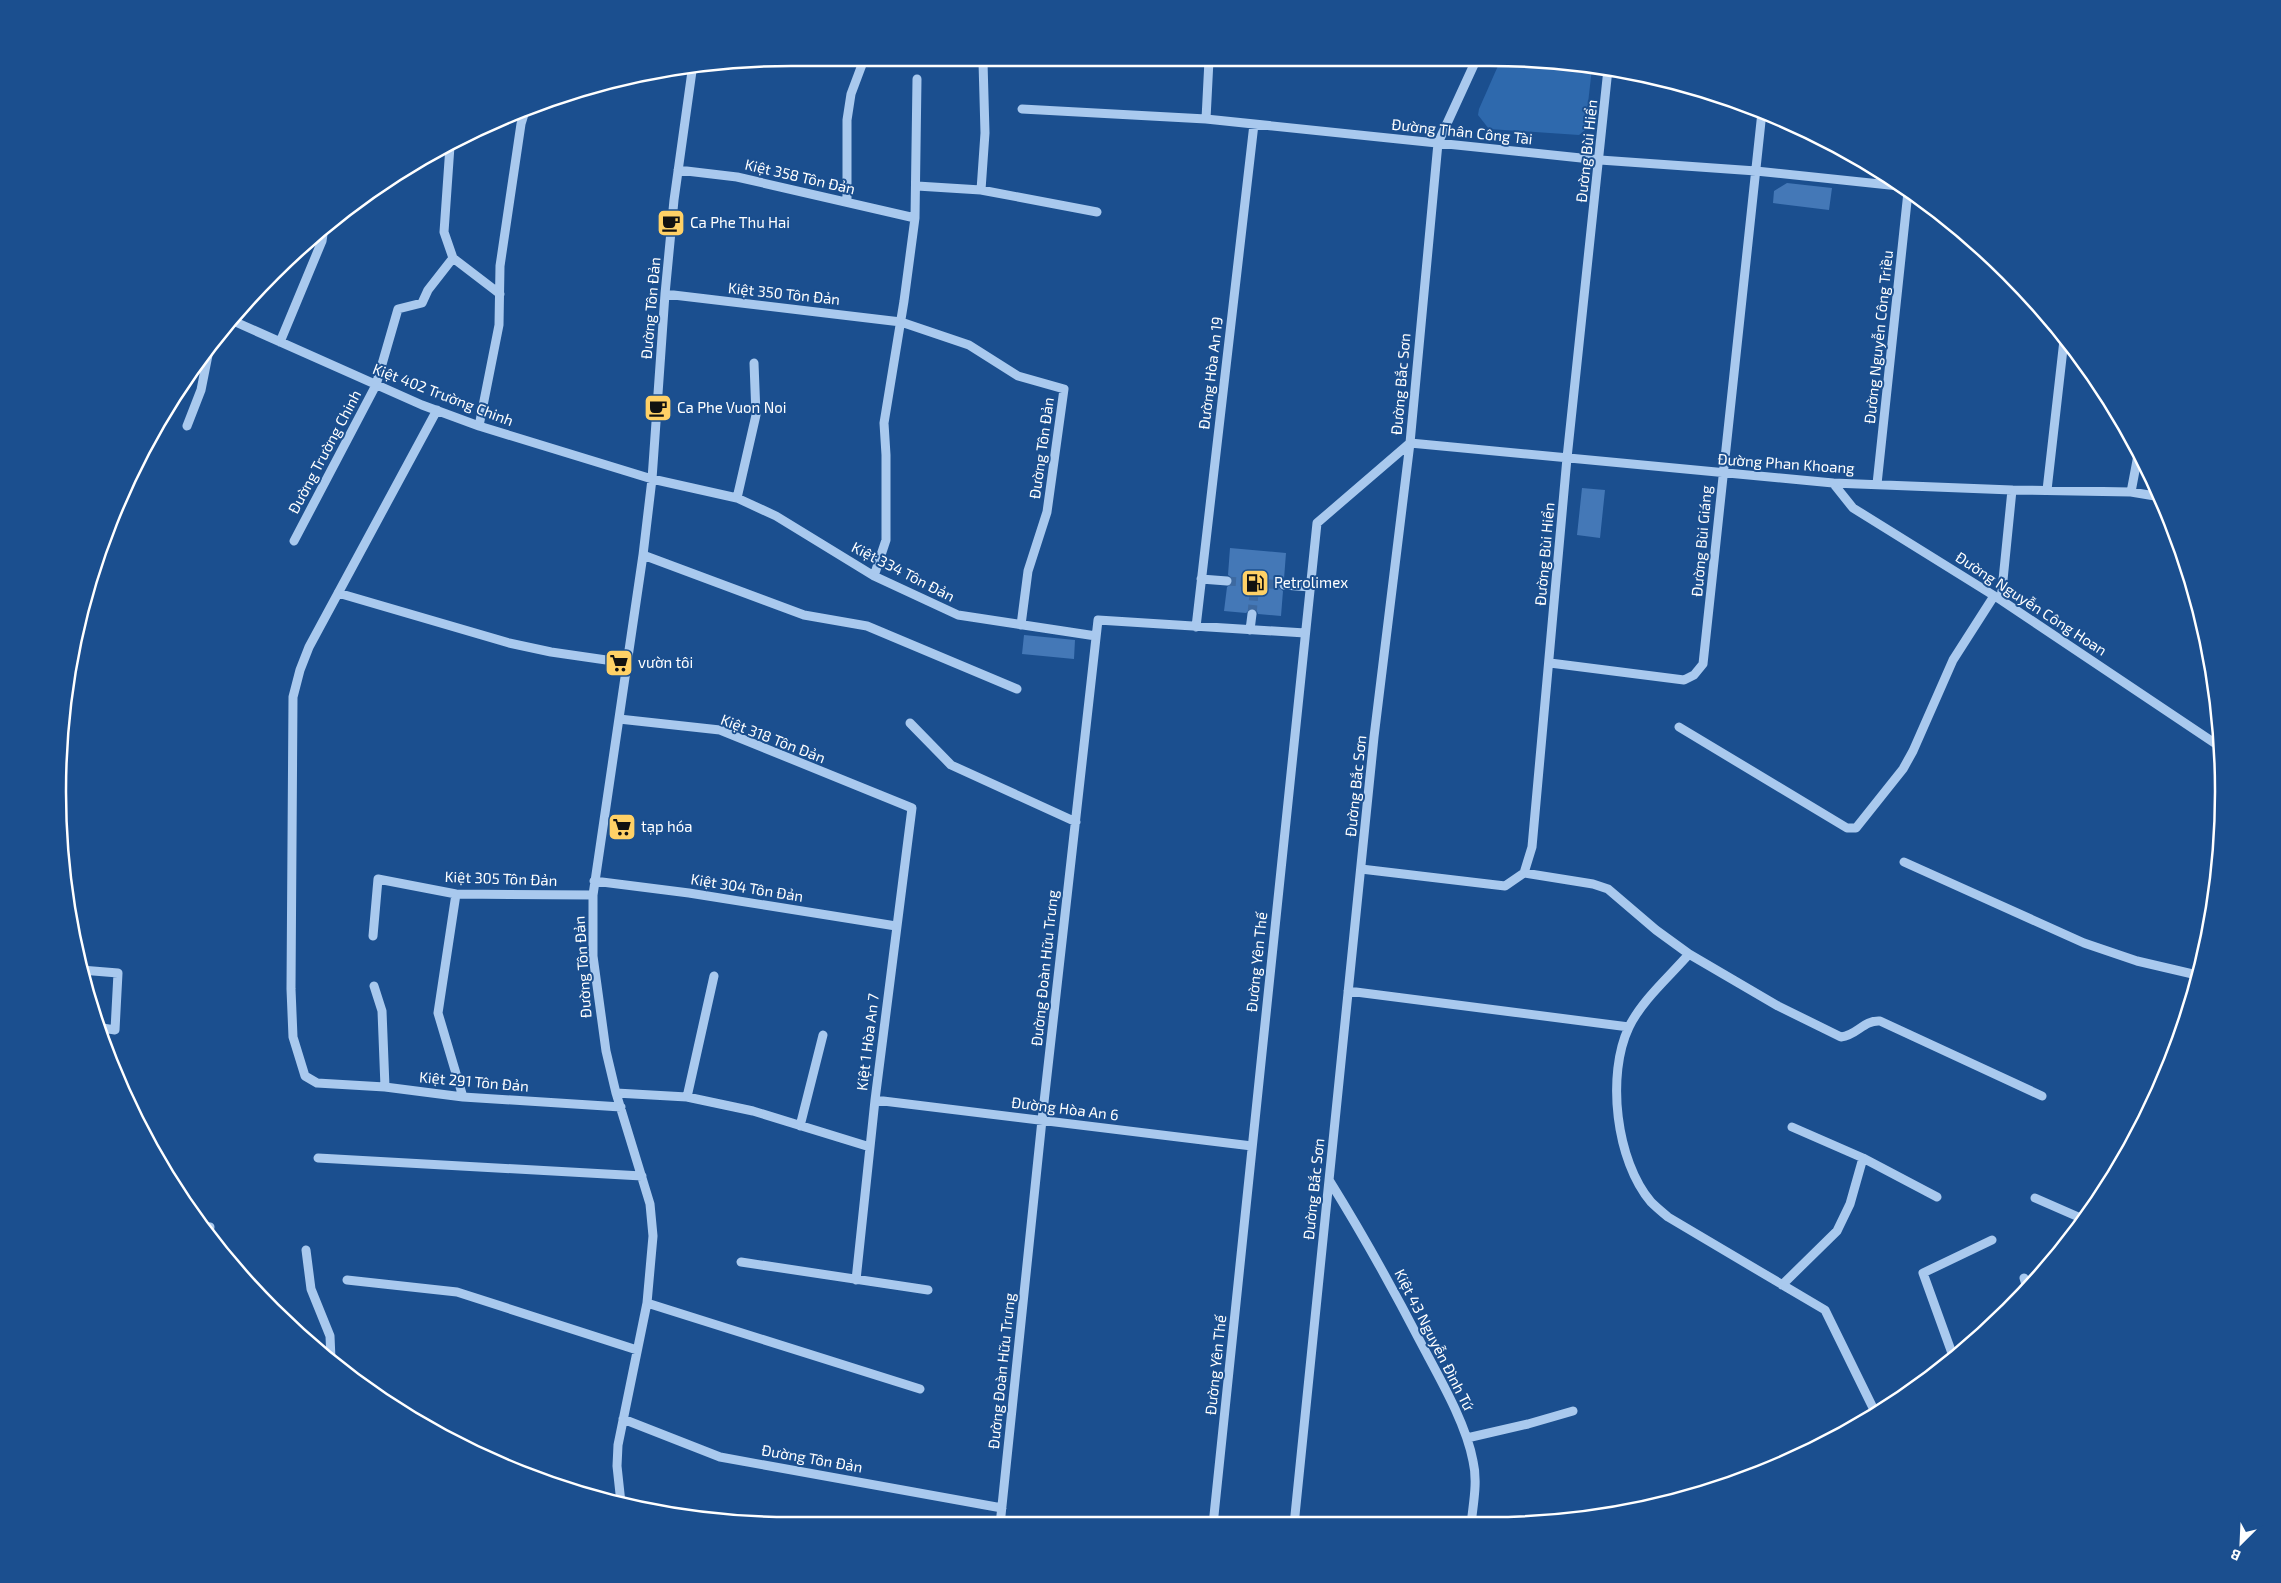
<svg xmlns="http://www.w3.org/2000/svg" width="2281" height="1583" font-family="'Exo 2',sans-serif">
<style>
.green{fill:#2e69ad}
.building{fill:#4478b7}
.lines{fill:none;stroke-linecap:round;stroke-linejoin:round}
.minor-tunnel{stroke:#3d69a0;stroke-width:9;stroke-dasharray:9 4.5;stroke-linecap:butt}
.minor{stroke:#a9c9ee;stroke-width:9}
.labels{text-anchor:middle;stroke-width:4;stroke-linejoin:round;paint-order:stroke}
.street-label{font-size:15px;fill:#fff;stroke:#1b4f8f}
.poi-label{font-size:15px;fill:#fff;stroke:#1b4f8f;text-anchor:start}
.rim{fill:none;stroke:#fff;stroke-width:2.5}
</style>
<rect width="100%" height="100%" fill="#1b4f8f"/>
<path class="green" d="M1501,59L1592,68L1585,130L1579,135L1489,129L1478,115L1479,109Z"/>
<path class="building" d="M1787,183L1832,188L1829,210L1773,203L1774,191Z
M1582,488L1605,490L1600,538L1577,535Z
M1230,548L1286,553L1284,579L1278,584L1279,588L1283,591L1281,616L1258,614L1256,609L1252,608L1246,613L1224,611L1227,587L1233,582L1232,578L1228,575Z
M1024,635L1075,640L1074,659L1022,654Z"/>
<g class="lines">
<path class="minor-tunnel" d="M1227,581L1284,585
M1252,614L1255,583"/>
<path class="minor" d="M1022,109L1206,119L1600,160L1756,171L1899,186
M1206,119L1209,60
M450,146L444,232L453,258L500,294
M678,170L737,177L915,218
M917,186L981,190L1097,212
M981,190L985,133L983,62
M847,202V120L851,94L863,62
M665,294L901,322L969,345L1018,376L1064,389L1047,512L1028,571L1021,625
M231,320L422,405L479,426L652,479L737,498L776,516L874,576L958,615L1096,636
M280,342L322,241L324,227
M437,410L309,647L300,670L293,697L291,989L293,1037L305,1076L317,1083L385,1087L463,1097L621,1107
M187,426L201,390L209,350
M479,426L499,325L500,266L521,124L526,108
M1410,443L1833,483L2012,490L2131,492L2161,497
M1833,483L1853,508L2001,600L2219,746
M1877,484L1908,192
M2047,490L2064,340
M2131,492L2138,455
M737,498L756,415L754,363
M294,541L376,385L398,309L422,303L428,290L453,258
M643,555L804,615L867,626L1017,689
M874,576L886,540V455L884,423L904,301L915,218L917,79
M1201,579L1227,581
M1284,585L1310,587
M338,593L509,643L551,652L627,663
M2001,600L2012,490
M1196,627L1254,124
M1250,630L1252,614
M1550,663L1684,680L1694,675L1703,664L1762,112
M619,719L720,730L912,808L875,1100L856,1280
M910,723L951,765L1076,822
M1679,727L1847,828H1856L1903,769L1913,751L1953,660L1994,596
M1904,862L2084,943L2137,961L2197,975
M1361,869L1505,886L1524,873L1532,847L1567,458L1608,69
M1524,873L1593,884L1608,889L1656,930L1689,954L1778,1006L1841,1037C1858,1035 1863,1020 1880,1021L2042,1096
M594,881L689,893L896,926
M456,894L438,1013L463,1097
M373,936L378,879L456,894L593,895
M1689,954C1669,977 1642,1000 1629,1027C1606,1075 1616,1161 1651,1202C1656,1207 1662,1212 1668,1217L1825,1310L1876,1414
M81,970L118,973L115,1030L96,1027
M374,986L382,1011L385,1087
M1348,991L1629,1027
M616,1093L687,1097L753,1111L870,1147
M687,1097L714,976
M875,1100L1252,1146
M800,1126L823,1035
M1792,1127L1863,1158L1937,1197
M318,1158L642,1176
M1329,1180C1362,1233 1392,1287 1421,1343C1439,1377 1466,1423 1473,1461C1478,1482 1473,1504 1471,1525
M2035,1198L2083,1219
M203,1226L210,1227L209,1233
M306,1250L311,1289L330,1336L331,1359
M741,1262L928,1290
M2024,1278L2027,1288
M347,1280L457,1292L637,1350
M1782,1285L1837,1231L1850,1204L1863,1158
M647,1303L920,1389
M1953,1356L1923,1273L1992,1240
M623,1419L720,1457L1002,1508
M1467,1438L1528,1424L1573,1411
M621,1503L617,1466L618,1445L647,1303L653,1236L650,1204L616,1093L606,1051L593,956V895L643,555L652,479L665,294L674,200L693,64
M1000,1525L1042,1120L1098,620L1305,633
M1213,1525L1317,523L1410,443
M1294,1525L1374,737L1410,443L1438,143L1477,58"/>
</g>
<defs>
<symbol id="cafe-square" viewBox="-11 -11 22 22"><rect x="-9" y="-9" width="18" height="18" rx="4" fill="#ffd166" stroke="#1b4f8f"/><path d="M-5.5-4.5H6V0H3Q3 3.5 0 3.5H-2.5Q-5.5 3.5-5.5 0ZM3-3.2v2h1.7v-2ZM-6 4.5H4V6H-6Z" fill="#111"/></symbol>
<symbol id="fuel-square" viewBox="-11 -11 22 22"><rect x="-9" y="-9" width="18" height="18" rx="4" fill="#ffd166" stroke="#1b4f8f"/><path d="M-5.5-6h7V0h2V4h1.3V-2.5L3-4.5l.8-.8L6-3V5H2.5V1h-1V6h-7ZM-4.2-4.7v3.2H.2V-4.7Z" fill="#111"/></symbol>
<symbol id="supermarket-square" viewBox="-11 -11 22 22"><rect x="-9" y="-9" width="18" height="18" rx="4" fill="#ffd166" stroke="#1b4f8f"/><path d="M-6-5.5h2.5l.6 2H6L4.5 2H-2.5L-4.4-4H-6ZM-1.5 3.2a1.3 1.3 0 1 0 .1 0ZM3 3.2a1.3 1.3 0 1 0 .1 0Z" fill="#111"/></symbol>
</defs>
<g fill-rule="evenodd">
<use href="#cafe-square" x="655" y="207" width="32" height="32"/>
<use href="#cafe-square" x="642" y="392" width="32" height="32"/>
<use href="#fuel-square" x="1239" y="567" width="32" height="32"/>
<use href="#supermarket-square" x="603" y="647" width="32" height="32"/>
<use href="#supermarket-square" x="606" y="811" width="32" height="32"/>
</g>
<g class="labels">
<g class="street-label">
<text transform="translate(1462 132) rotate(6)" y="5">Đường Thân Công Tài</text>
<text transform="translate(1587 151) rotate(-84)" y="5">Đường Bùi Hiển</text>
<text transform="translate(800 177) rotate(13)" y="5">Kiệt 358 Tôn Đản</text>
<text transform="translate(784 294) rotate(6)" y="5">Kiệt 350 Tôn Đản</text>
<text transform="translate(651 308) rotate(-85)" y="5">Đường Tôn Đản</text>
<text transform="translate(1879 337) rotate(-84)" y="5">Đường Nguyễn Công Triều</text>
<text transform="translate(1211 373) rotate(-83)" y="5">Đường Hòa An 19</text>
<text transform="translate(1401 384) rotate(-85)" y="5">Đường Bắc Sơn</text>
<text transform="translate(443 395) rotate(21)" y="5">Kiệt 402 Trường Chinh</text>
<text transform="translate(1042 448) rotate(-82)" y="5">Đường Tôn Đản</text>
<text transform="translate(325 452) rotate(-62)" y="5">Đường Trường Chinh</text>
<text transform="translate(1786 464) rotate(4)" y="5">Đường Phan Khoang</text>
<text transform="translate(1702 541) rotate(-85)" y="5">Đường Bùi Giáng</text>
<text transform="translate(1545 554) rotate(-85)" y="5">Đường Bùi Hiển</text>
<text transform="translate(903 572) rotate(27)" y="5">Kiệt 334 Tôn Đản</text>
<text transform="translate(2031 604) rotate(33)" y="5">Đường Nguyễn Công Hoan</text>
<text transform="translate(773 739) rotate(21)" y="5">Kiệt 318 Tôn Đản</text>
<text transform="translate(1356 786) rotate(-84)" y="5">Đường Bắc Sơn</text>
<text transform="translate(501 879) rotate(2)" y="5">Kiệt 305 Tôn Đản</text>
<text transform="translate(747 888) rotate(9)" y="5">Kiệt 304 Tôn Đản</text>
<text transform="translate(1257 962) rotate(-84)" y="5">Đường Yên Thế</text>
<text transform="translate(583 967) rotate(-94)" y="5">Đường Tôn Đản</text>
<text transform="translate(1045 968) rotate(-84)" y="5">Đường Đoàn Hữu Trưng</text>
<text transform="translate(868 1042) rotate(-83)" y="5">Kiệt 1 Hòa An 7</text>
<text transform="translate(474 1082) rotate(5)" y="5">Kiệt 291 Tôn Đản</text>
<text transform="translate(1065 1109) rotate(7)" y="5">Đường Hòa An 6</text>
<text transform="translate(1314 1189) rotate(-84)" y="5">Đường Bắc Sơn</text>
<text transform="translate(1434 1340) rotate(63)" y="5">Kiệt 43 Nguyễn Đình Tứ</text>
<text transform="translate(1216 1365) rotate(-84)" y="5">Đường Yên Thế</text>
<text transform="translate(1002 1371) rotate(-84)" y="5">Đường Đoàn Hữu Trưng</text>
<text transform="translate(812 1459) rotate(10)" y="5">Đường Tôn Đản</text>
</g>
<g class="poi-label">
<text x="690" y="228">Ca Phe Thu Hai</text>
<text x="677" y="413">Ca Phe Vuon Noi</text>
<text x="1274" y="588">Petrolimex</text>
<text x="638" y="668">vườn tôi</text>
<text x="641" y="832">tạp hóa</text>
</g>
</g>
<path d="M0 0H2281V1583H0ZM791 66H1490A725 725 0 0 1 2215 791V792A725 725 0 0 1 1490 1517H791A725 725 0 0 1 66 792V791A725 725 0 0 1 791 66Z" fill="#1b4f8f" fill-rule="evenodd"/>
<path class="rim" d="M791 66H1490A725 725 0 0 1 2215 791V792A725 725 0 0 1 1490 1517H791A725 725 0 0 1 66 792V791A725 725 0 0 1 791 66Z"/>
<g transform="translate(2241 1543) rotate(204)" stroke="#1b4f8f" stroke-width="4" paint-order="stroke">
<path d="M0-4L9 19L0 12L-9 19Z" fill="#ffffff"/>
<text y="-8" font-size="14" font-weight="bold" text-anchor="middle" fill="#ffffff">B</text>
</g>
</svg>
